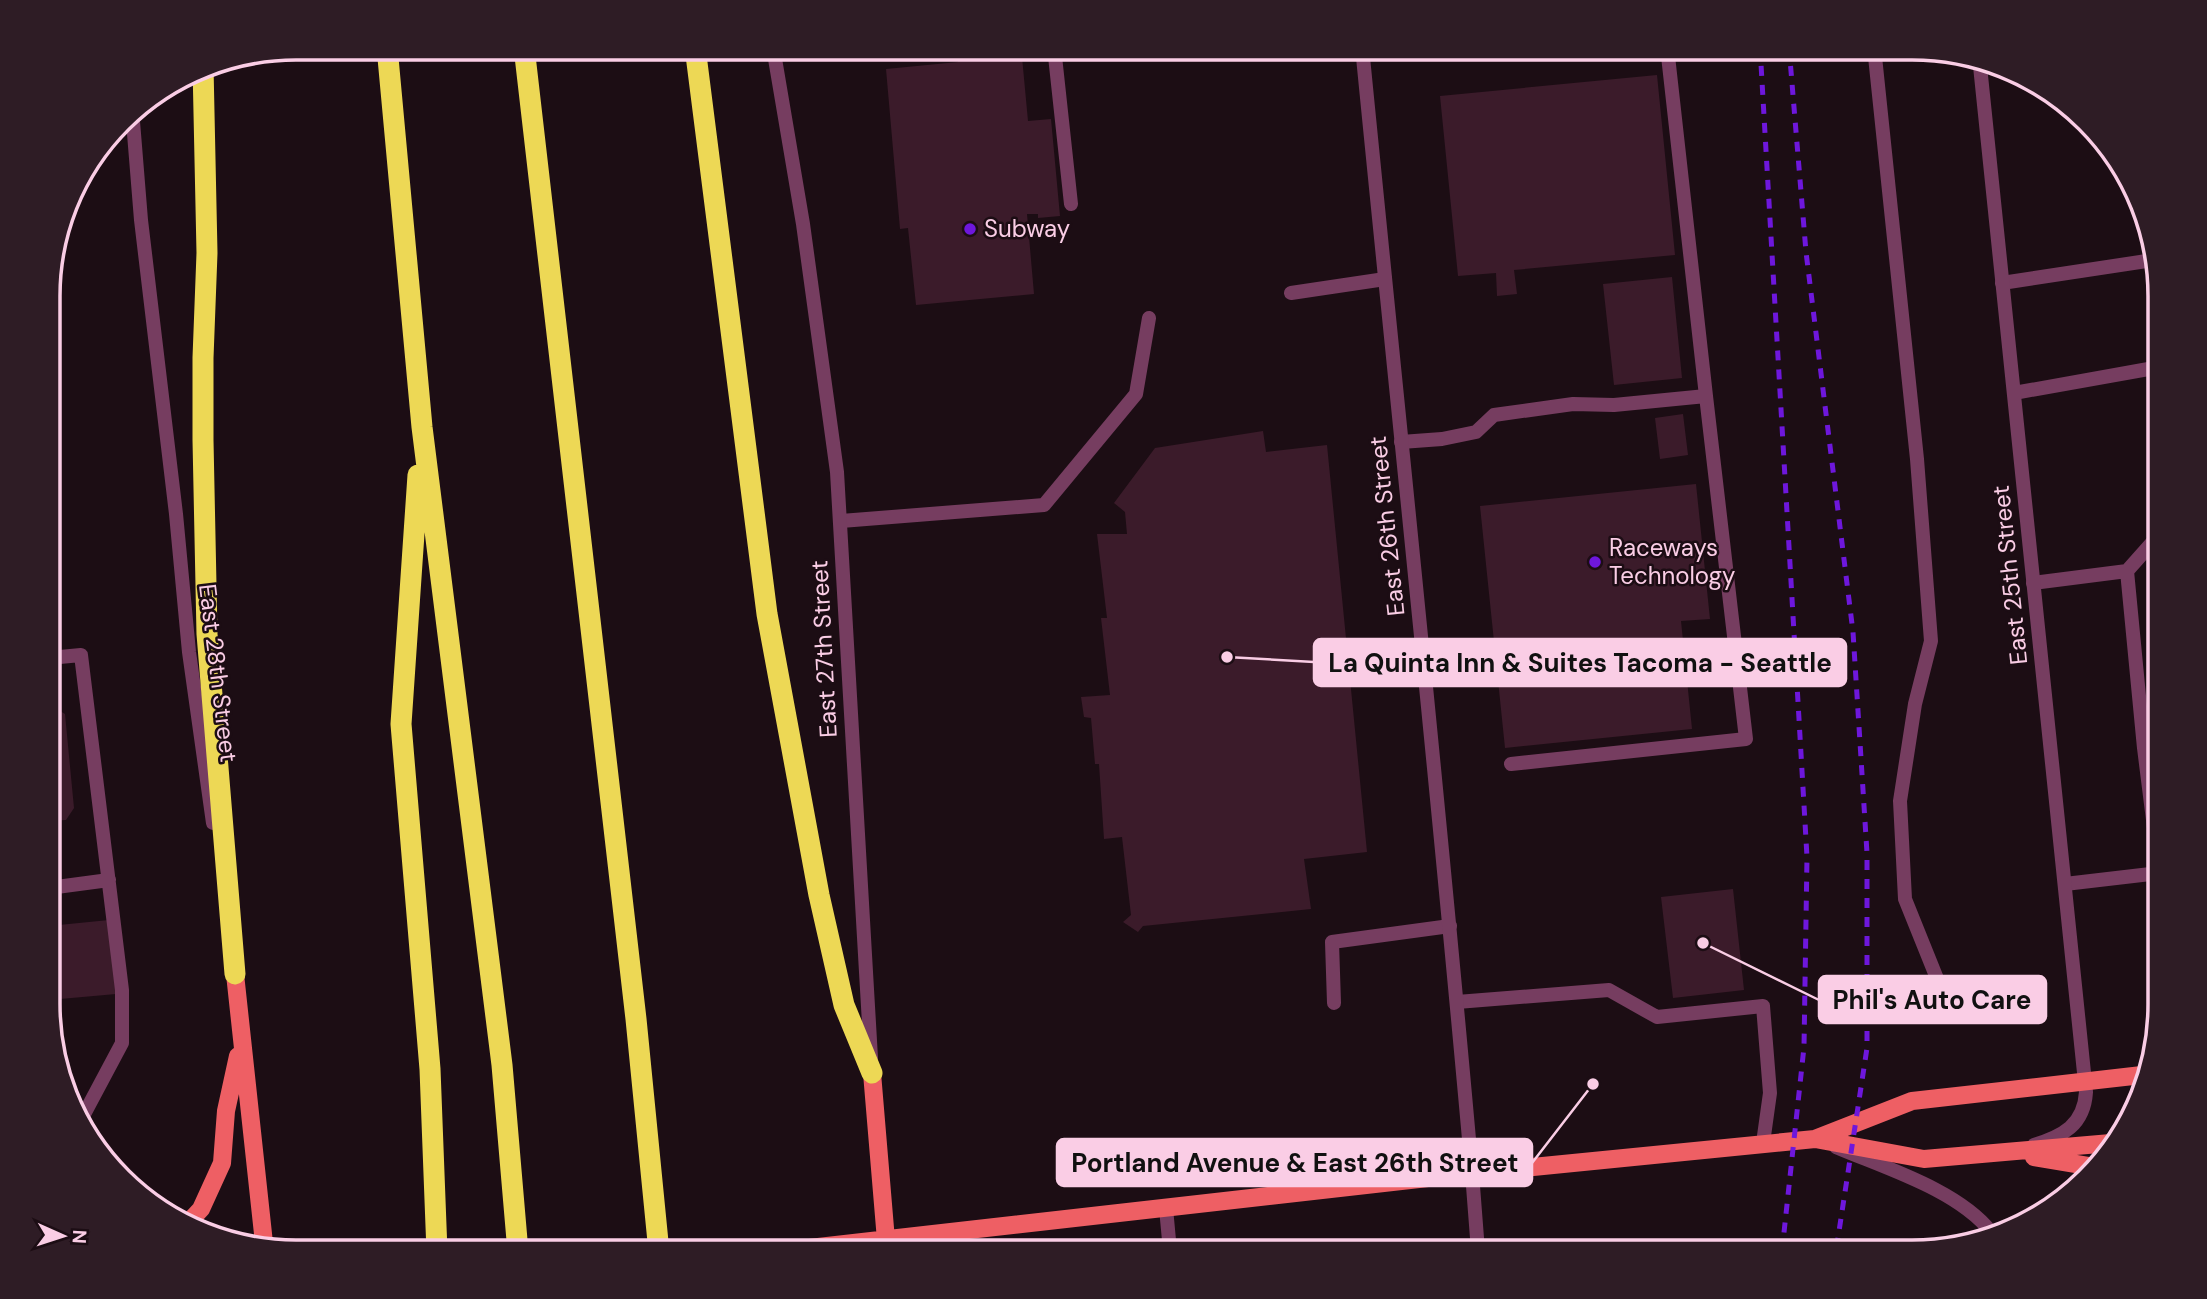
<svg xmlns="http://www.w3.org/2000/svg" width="2207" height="1299" font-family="'DM Sans',sans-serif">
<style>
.building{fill:#3b1b2a}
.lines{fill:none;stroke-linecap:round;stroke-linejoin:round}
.path{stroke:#5639a2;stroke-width:4.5;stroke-dasharray:3.5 5;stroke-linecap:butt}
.service{stroke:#763d60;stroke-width:14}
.minor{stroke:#763d60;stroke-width:14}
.tertiary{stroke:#763d60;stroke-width:14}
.primary{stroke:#ee5f64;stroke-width:18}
.motorway{stroke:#edd855;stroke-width:21}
.rail{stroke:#6e17dc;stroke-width:5;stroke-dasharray:10 9;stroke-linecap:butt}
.poi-dot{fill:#6e17dc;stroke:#1c0d14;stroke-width:2.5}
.labels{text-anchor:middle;stroke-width:5;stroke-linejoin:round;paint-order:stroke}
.poi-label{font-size:24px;fill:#facde5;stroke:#1c0d14;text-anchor:start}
.street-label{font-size:24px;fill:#facde5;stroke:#1c0d14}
.rim{fill:none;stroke:#facde5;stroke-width:3.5}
.leader{fill:none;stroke:#facde5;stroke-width:2.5}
.callout-dot{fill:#facde5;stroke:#1c0d14;stroke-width:2.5}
.callout{fill:#facde5;stroke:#facde5;stroke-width:2.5}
.callout-label{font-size:26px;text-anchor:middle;font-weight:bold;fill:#111}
</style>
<rect width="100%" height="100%" fill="#1c0d14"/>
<path class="building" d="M957,47H1025L1026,56L1022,57L1028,121L1051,119L1060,216L1038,218V214H1027L1034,294L916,305L908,228L900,229L886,69L958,62Z
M1657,75L1675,255L1514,270L1517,294L1497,296L1496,273L1458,276L1440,96Z
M1672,277L1682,378L1614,385L1603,284Z
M1683,414L1688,455L1660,459L1655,418Z
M1263,431L1266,452L1327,445L1367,852L1304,859L1311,909L1143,926L1138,932L1123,922L1131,915L1122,837L1104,839L1099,764H1095L1091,718L1084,717L1081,697L1110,695L1101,618H1107L1097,534H1127L1125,512L1114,503L1155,448Z
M1696,484L1710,619L1681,621L1692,729L1505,748L1480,506Z
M2159,627V675H2157L2153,628Z
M49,704L65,714L74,808L66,820L49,821Z
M2159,704V728L2148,729L2146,706Z
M1733,889L1744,990L1673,998L1661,897Z
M109,920L116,994L49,1000V926Z"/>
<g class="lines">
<path class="path" d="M2016,1224L2021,1218L2038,1217"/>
<path class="service" d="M1054,47L1071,204
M1667,47L1706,396
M1874,47L1917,459L1931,641L1915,704L1900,801L1905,899L1938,981
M2002,283L2153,260
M1291,293L1385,279
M2014,393L2154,368L2159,401
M1401,442L1442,439L1476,432L1494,415L1573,404L1614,405L1706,396L1746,739L1511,764
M841,521L1044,505L1136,394L1149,318
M2127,571L2144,748L2159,868
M2033,583L2127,571L2159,535
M49,658L81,655L122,990V1043L81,1120
M2065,884L2159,873
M49,888L109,880
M1457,1002L1609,990L1657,1017L1763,1006L1770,1093L1763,1143
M1334,1003L1332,942L1450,926
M1166,1208L1170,1251"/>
<path class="minor" d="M1362,47C1399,423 1439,797 1472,1173
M1980,66L2086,1092C2084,1125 2063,1136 2034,1145"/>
<path class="tertiary" d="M773,47L803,224L837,472L871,1058
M132,109L141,220L176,514L189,652L213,823
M1836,1147C1885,1168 1958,1190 1991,1232
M1472,1173L1478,1251"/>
<path class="primary" d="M235,974L264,1243
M872,1073L887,1252
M1815,1139L1912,1101L2142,1075
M2034,1157L2088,1166
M188,1223L201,1209L222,1163L226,1111L238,1056
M774,1252L1472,1173L1815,1139L1924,1159L2111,1143"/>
<path class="motorway" d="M387,47L422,427L502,1065L518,1252
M524,47L636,1019L659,1252
M695,47L767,614L819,895L844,1005L872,1073
M203,66L207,253L203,358V440L207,634L235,974
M418,475L401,724L430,1069L437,1252"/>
<path class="rail" d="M1760,47L1807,857L1804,1047L1782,1251
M1789,47L1806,252L1853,632L1867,853V1048L1836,1251"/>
</g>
<g class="poi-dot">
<circle cx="970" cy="229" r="7"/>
<circle cx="1595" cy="562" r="7"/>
</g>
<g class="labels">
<g class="poi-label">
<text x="984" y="237">Subway</text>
<text x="1609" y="556">Raceways<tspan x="1609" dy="28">Technology</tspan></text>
</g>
<g class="street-label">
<text transform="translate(1387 526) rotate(-96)" y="8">East 26th Street</text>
<text transform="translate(2010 575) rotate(-96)" y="8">East 25th Street</text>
<text transform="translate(824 649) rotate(-93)" y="8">East 27th Street</text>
<text transform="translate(218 673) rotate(83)" y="8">East 28th Street</text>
</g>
</g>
<path d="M0 0H2207V1299H0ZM296 60H1912A236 236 0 0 1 2148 296V1004A236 236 0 0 1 1912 1240H296A236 236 0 0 1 60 1004V296A236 236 0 0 1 296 60Z" fill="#2e1c25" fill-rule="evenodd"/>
<path class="rim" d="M296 60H1912A236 236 0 0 1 2148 296V1004A236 236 0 0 1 1912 1240H296A236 236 0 0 1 60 1004V296A236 236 0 0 1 296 60Z"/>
<path class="leader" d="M1227 657L1314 662M1703 943L1819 1000M1593 1084L1532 1163"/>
<g class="callout-dot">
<circle cx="1227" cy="657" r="7"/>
<circle cx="1703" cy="943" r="7"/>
<circle cx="1593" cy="1084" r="7"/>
</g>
<g class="callout">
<rect x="1314" y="639" width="532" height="47" rx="7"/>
<rect x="1819" y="976" width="227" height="47" rx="7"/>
<rect x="1057" y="1139" width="475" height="47" rx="7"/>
</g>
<g class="callout-label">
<text x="1580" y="672">La Quinta Inn &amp; Suites Tacoma - Seattle</text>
<text x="1932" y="1009">Phil's Auto Care</text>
<text x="1295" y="1172">Portland Avenue &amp; East 26th Street</text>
</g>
<g transform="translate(63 1236) rotate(93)" stroke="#1c0d14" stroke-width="5" paint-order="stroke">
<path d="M0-5L12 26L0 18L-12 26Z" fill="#facde5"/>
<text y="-10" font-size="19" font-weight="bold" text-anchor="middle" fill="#facde5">N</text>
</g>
</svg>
